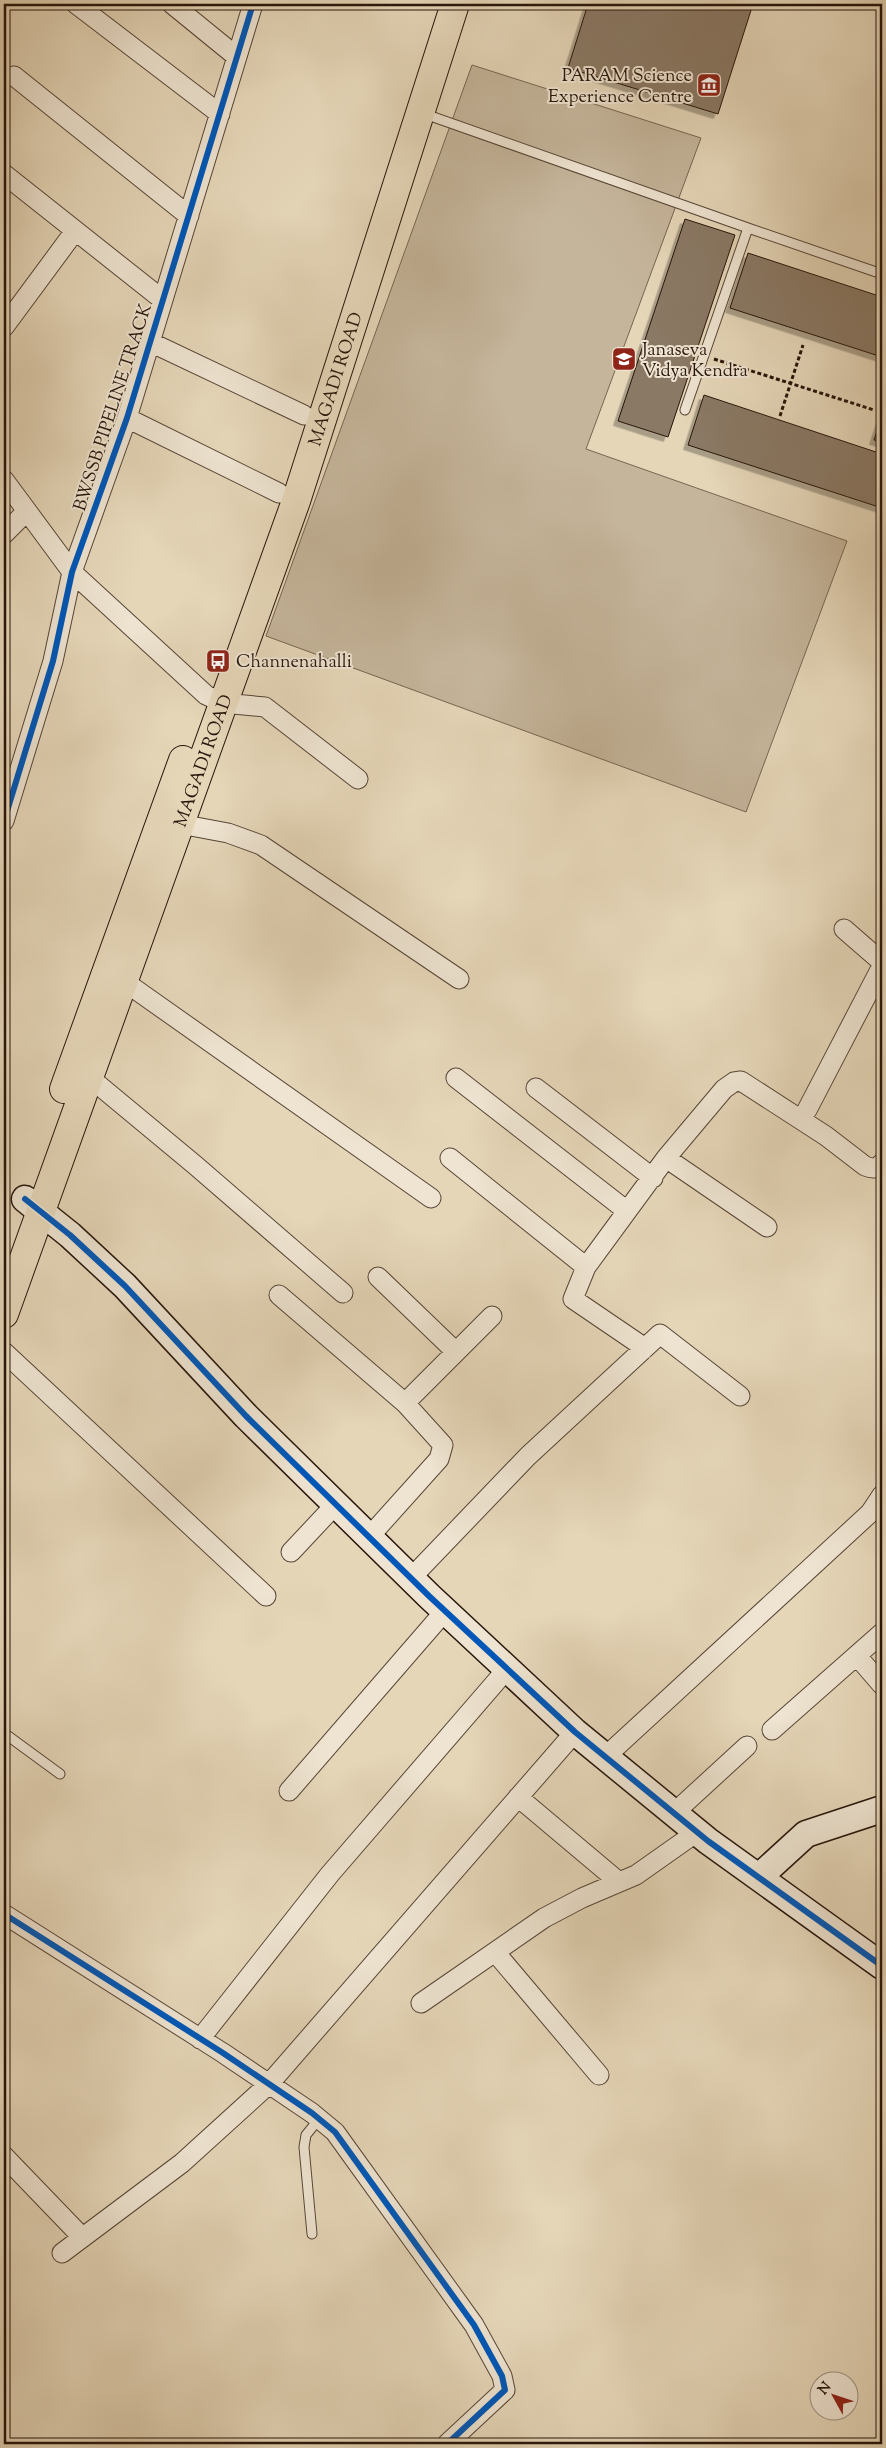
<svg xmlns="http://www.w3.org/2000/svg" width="886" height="2448" font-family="'Sorts Mill Goudy',serif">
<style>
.green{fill:#c5b59b;stroke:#766553}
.building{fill:#8a7965;stroke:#28150b;filter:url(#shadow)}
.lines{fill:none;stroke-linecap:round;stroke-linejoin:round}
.lane-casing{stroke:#574536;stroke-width:11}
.street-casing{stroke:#574536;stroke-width:21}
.secondary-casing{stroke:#28150b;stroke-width:29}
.primary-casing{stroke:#28150b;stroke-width:30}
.path{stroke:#28150b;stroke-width:3;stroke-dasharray:4 2.5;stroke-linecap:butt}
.lane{stroke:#eee4d1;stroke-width:9}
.street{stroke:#eee4d1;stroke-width:19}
.secondary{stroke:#eee4d1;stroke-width:26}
.primary{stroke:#e5d6b8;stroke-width:28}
.cycleway-casing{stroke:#eee4d1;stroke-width:9}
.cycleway{stroke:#0057b8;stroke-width:6}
.labels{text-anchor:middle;stroke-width:4;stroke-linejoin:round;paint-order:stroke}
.poi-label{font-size:18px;fill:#28150b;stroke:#eee4d1;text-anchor:start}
.street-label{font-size:18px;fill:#28150b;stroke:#eee4d1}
</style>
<defs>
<filter id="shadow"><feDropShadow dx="-4.5" dy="4.5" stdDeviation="0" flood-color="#0004"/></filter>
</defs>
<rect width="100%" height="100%" fill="#e5d6b8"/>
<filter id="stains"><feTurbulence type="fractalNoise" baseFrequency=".004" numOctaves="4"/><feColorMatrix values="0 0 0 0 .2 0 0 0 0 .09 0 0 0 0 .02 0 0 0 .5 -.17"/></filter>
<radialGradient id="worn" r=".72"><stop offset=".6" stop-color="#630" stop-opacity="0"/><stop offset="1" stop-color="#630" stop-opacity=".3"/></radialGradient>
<path class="green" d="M472,65L701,138L586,449L847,541L746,812L266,636Z"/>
<path class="building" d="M588,4H753L718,114L568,68Z
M685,219L735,235L668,437L618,421Z
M748,253L882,297V357L730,308Z
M704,395L882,454V508L688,445Z
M882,416V442L874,440Z"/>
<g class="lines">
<defs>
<path id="lane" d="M422,113L748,228
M685,410L748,228L882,274
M4,1733L60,1774
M312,2234L304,2147L306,2135L319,2119"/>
<path id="street" d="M76,4L220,114
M172,4L237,57
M14,76L189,216
M4,174L163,300
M4,327L75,231
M150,342L304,415
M127,418L279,493
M4,480L27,511L4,534
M27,511L72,572L206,695L223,703L265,707L358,779
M4,821L53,661L72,572L127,418L253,4
M180,824L228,833L261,845L459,979
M844,929L882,962
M125,982L431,1198
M89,1077L195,1165L343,1293
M456,1078L627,1211
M536,1088L653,1178
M807,1110L882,966
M450,1158L586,1267
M666,1158L767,1227
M378,1277L456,1352
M279,1295L405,1403
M645,1348L573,1299L586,1267L666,1158L724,1089L734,1082L741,1081L826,1136L865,1166C873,1169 877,1169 882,1163
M4,1352L266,1596
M369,1537L439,1459L443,1445L405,1403L492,1316
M291,1552L336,1504
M411,1578L528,1456L660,1334L740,1396
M857,1656L882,1685
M772,1730L882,1633
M605,1757L870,1513L882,1495
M289,1791L445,1611
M518,1797L619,1882
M674,1813L747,1746
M4,1914L223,2053L312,2113L335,2132L474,2325L502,2376L505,2390L447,2444
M495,1952L599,2075
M421,2003L544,1918L582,1898L636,1875L697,1832
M200,2039L330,1874L507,1669
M4,2156L82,2237
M62,2253L182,2163L269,2084L575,1732"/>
<path id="secondary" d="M25,1199L70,1235L125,1286L246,1416L429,1596L575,1732L708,1841L882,1966
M759,1877L806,1834L882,1809"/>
<g id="primary">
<path d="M64,1089L183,760"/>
<path id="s1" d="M4,1314L296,501L455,4"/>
</g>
</defs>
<use href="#lane" class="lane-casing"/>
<use href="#street" class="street-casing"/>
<use href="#secondary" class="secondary-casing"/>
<use href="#primary" class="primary-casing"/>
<path class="path" d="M714,359L874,410
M780,416L803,345"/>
<use href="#lane" class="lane"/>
<use href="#street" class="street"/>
<use href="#secondary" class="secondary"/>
<use href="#primary" class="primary"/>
<defs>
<path id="cycleway" d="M4,821L53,661L72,572L127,418L253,4
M25,1199L70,1235L125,1286L246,1416L429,1596L575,1732L708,1841L882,1966
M4,1914L223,2053L312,2113L335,2132L474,2325L502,2376L505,2390L447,2444"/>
</defs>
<use href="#cycleway" class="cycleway-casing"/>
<use href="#cycleway" class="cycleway"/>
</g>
<defs>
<symbol id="museum-square" viewBox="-11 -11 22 22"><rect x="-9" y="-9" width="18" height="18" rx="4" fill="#8f2418" stroke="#eee4d1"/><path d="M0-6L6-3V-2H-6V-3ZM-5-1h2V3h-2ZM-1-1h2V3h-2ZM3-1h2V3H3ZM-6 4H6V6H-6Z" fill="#fff"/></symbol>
<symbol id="school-square" viewBox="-11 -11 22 22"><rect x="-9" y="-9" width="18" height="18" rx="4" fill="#8f2418" stroke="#eee4d1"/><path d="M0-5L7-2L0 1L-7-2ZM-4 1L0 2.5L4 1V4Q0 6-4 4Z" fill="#fff"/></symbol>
<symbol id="bus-square" viewBox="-11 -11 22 22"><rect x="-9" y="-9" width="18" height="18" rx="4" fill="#8f2418" stroke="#eee4d1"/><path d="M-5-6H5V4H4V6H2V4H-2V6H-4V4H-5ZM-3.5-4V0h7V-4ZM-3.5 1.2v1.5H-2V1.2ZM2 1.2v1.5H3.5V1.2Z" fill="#fff"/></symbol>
</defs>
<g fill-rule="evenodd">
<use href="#museum-square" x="695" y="71" width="28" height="28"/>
<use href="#school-square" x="610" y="345" width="28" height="28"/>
<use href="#bus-square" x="204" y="647" width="28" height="28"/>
</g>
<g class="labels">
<g class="poi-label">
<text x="692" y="81" text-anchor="end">PARAM Science<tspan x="692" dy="21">Experience Centre</tspan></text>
<text x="642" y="355">Janaseva<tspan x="642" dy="21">Vidya Kendra</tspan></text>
<text x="236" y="667">Channenahalli</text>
</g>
<g class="street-label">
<text dy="6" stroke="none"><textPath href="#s1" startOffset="992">MAGADI ROAD</textPath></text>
<text transform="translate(112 407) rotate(-72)" y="6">BWSSB PIPELINE TRACK</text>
<text dy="6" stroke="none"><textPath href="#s1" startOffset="588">MAGADI ROAD</textPath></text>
</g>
</g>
<rect width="886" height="2448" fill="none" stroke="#e5d6b8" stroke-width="20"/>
<rect x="5" y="5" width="876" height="2438" fill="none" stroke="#28150b" stroke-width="2.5"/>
<rect x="10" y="10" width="866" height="2428" fill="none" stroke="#28150b"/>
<g transform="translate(834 2396) rotate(310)"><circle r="24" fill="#eee4d1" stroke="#9f9182"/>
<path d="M0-4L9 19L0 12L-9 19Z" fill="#8f2418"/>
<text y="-8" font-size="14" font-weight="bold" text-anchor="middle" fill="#28150b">N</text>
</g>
<rect width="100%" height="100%" filter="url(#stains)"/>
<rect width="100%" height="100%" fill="url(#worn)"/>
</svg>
